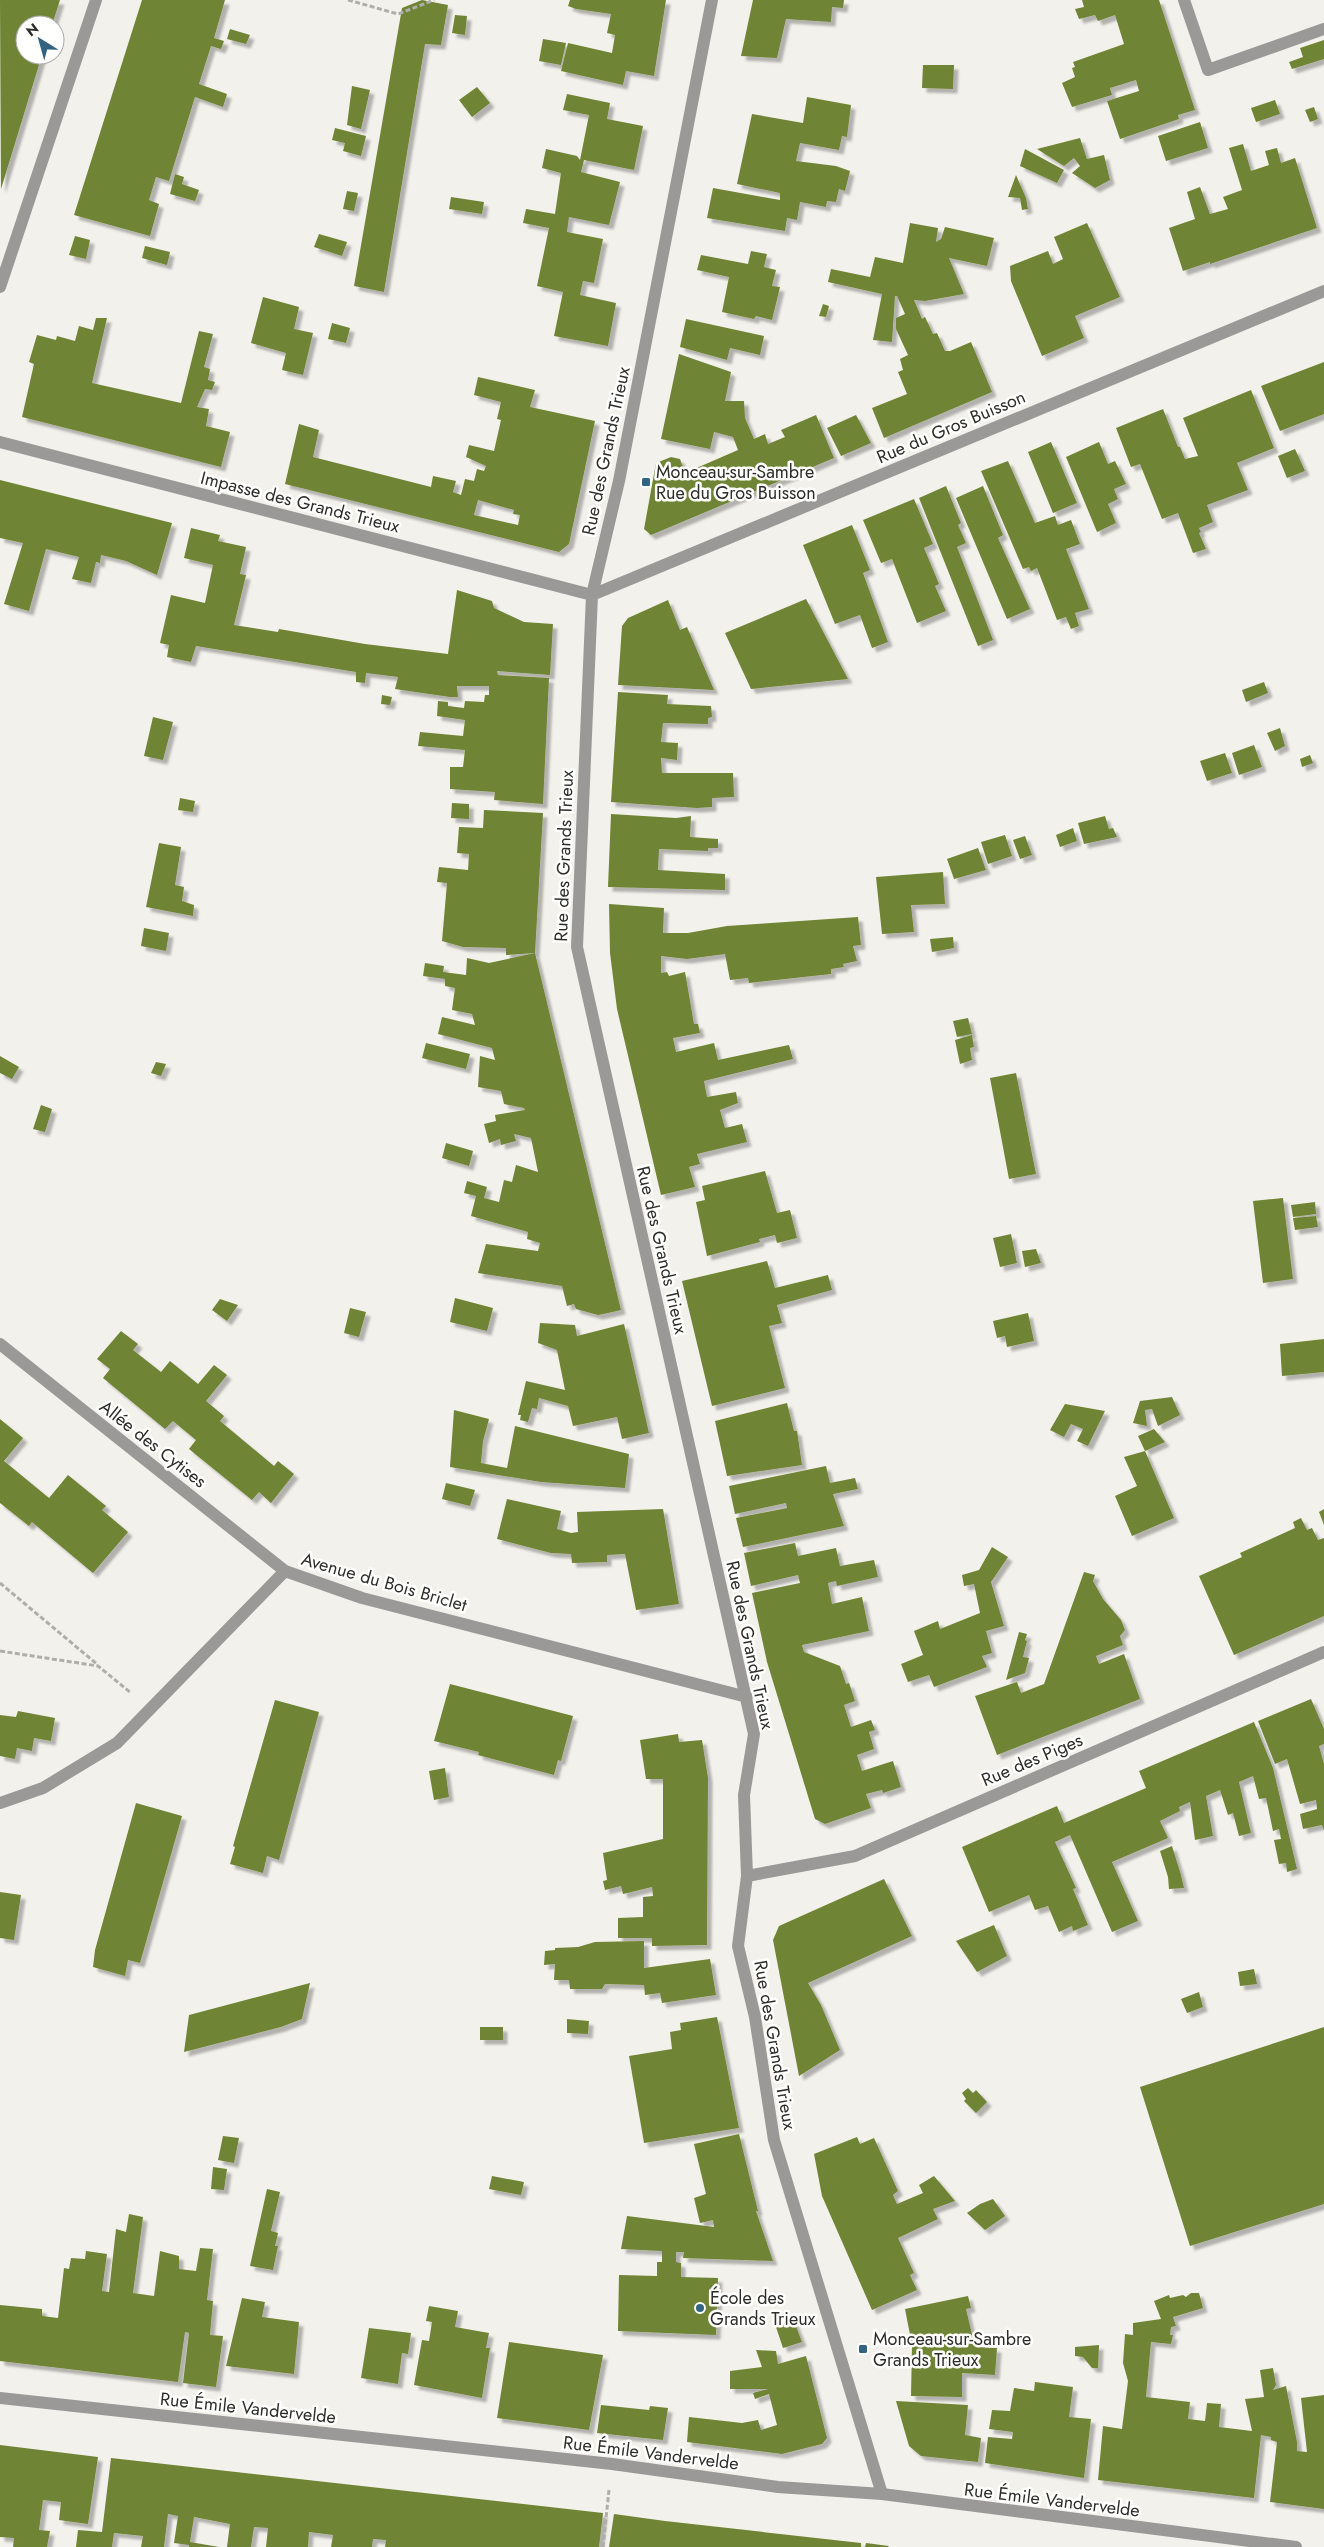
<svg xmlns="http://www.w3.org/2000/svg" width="1324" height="2547" font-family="Jost,sans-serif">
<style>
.building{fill:#708434;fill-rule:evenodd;filter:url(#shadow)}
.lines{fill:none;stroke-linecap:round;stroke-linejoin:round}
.path{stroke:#b0aeaa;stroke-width:3;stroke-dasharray:5 2.5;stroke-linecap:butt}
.street{stroke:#9a9997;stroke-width:12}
.poi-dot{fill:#326481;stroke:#fffffd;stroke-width:2}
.labels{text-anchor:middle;stroke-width:5;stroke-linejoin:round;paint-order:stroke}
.street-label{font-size:18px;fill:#2d2d2b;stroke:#fffffd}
.poi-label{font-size:18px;fill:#2d2d2b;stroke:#fffffd;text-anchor:start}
</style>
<defs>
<filter id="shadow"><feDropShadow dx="4.5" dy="4.5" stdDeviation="1" flood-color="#0004"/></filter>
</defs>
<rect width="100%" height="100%" fill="#f3f1ec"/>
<path class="building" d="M0,0H60L52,25H25V55H42L1,189Z
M142,0H225L214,38L224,41L221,49L211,46L199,84L227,94L223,107L195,97L169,181L156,177L149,200L159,204L150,236L74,215Z
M422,0L448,5L441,45L425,44L384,292L354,286L402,8Z
M570,0H666L654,76L626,71L623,85L561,71L568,43L612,53L615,35L607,33L611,14L576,9L568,6Z
M753,0H844L843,8L832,7L831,22L786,19L777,58L741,56Z
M1082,0H1159L1195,110L1178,115L1179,119L1120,139L1107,101L1139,91L1136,80L1110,88L1112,95L1072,107L1062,83L1075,77L1072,68L1075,67L1073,62L1124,44L1115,15L1098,21L1095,15L1079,19L1075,9L1084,7Z
M455,15L467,16L465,35L452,33Z
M230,29L250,35L246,44L227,39Z
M543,39L566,43L561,65L539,61Z
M1324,40V59L1292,69L1289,62L1303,57L1300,48Z
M923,65H954L953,89L922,88Z
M352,86L370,90L361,129L347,125Z
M477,87L490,103L472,117L459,100Z
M567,94L610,103L607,119L643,126L634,170L584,160L581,172L620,182L609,225L569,217L567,232L603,239L594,283L583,281L580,295L616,303L608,346L554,336L563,292L537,286L549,228L523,223L526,209L555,214L561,173L542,168L546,149L577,156L580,160L589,115L563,110Z
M807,97L851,105L847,137L842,136L839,150L800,143L796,161L836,166L850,171L845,191L839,189L836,202L827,201L826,207L800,202L797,220L787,218L785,231L707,218L713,188L780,200V193L737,184L752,114L803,123Z
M1275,100L1280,114L1256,122L1251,108Z
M1314,107L1318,119L1310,122L1305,110Z
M1200,122L1208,148L1166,161L1158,136Z
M335,128L366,136L361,156L343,151L345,143L332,140Z
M1080,138L1087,159L1104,155L1110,180L1095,188L1072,173L1080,166L1074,158L1064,166L1037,149Z
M1243,144L1251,171L1269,165L1265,151L1277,148L1281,163L1295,158L1317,228L1210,264V262L1183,271L1169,228L1195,219L1187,192L1200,187L1210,214L1228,209L1223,197L1242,190L1229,148Z
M1025,149L1064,170L1057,183L1020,166Z
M175,174L184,177L182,184L199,190L195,201L170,194Z
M1016,175L1026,198L1028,209L1022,210L1020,198L1008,197Z
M347,191L358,193L354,211L343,209Z
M451,197L484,202L482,214L449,209Z
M910,223L938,228L936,242L941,239L945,227L994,238L987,266L949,258L964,294L925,301L914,300L922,319L925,317L933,334L937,333L945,351H950L971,342L992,392L884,438L872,408L907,394L898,372L903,370L900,359L908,355L896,329V318L905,314L897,296H895L892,342L873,340L882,294L828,282L831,269L870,277L875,257L903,263Z
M1087,223L1120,297L1075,316L1084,338L1042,356L1011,281L1010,266L1048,251L1053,264L1063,259L1054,237Z
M319,234L347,242L342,256L314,247Z
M75,236L90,240L86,259L69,255Z
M145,246L170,252L167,265L142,258Z
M751,251L767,254L764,267L776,270L772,286L780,287L772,320L756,316L754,319L722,312L729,277L697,270L701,255L748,264Z
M263,297L299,307L294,329L313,333L303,375L282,370L286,353L251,343Z
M823,304L829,306L826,317L819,316Z
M96,318H107L92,383L181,403L199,331L213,334L204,367L210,369L208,380L215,382L212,390L205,389L197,407L209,409L206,426L230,432L221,467L22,417L34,364L29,362L37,335L56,340L57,336L75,341L79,326L93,330Z
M686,319L764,336L760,355L730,348L727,360L680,347Z
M332,323L350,328L346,343L328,339Z
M679,354L731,372L725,401H744L745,418L754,439L765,434L768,444L785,437L781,430L816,415L834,458L651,535L644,529L656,463L671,457L680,459L685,473L738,450L733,437L714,432L710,449L661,439Z
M1324,362V414L1280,431L1261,386Z
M478,377L535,390L530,407L595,421L569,544L559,552L285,484L299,424L319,430L313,457L431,487L433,476L456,481L453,492L461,495L465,479L474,481L477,469L484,471L486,466L466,457L469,445L494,451L501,420L497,419L501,402L474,395ZM478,500L514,510L513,514L520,515L518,525L474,515Z
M1251,390L1274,448L1237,463L1248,490L1207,505L1213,522L1199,528L1201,532L1199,533L1206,549L1193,553L1178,513L1162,519L1140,464L1131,467L1116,428L1163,409L1178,447H1180L1185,459L1198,456L1183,418Z
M856,415L871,443L841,456L827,428Z
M1051,442L1077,503L1053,513L1028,452Z
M1099,442L1108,464L1115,461L1126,484L1114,489L1118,499L1108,504L1116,523L1097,532L1066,457Z
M1295,449L1305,471L1287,478L1278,456Z
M1008,461L1035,523L1055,516L1058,525L1071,520L1080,544L1066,549L1089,609L1075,613L1079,626L1071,629L1066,617L1057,620L1037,568L1031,571L1029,567L1023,569L981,471Z
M0,480L172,523L157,575L126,561L101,555L100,563L96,562L91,583L72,579L79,557L46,549L29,611L4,604L23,543L0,538Z
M946,486L961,523L958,525L966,543L957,547L993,640L978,646L919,498Z
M983,486L1003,535L998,538L1030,609L1007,619L956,498Z
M914,499L933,544L924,548L939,584L935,586L946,611L917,623L892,559L881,563L863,520Z
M852,525L870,570L863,573L888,642L872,648L860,615L835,624L803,545Z
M191,528L220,535L218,541L246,547L240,574L246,575L234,625L278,632L279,629L365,644L448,654L457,590L492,601L494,608L524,622L553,624L550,675L497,671L498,675L549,678L543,804L494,800L495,792L450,789V767H463L465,750L418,746L420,732L463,736L465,720L437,716L438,701L448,702V706L464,708L465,701L484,702L485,695H489V686H457L458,697H450L395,689L398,677L366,673L365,683L356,682V672L196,646L191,662L167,657L169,645L160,643L171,595L205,603L213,565L184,558Z
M806,599L848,679L751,689L725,633Z
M668,600L680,630L687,627L714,690L618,685L622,626L628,618Z
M1264,682L1268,693L1246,702L1242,690Z
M618,692L668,695L667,704L711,706L712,717L708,718V724L663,723L661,742L678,743L677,760L661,758L662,773H733L734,797L712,798V807L697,808L611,802Z
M382,695L392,697L390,705L381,704Z
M153,717L173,722L163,760L144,756Z
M1280,728L1285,746L1275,751L1267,733Z
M1254,745L1262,767L1239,775L1232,753Z
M1225,753L1232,773L1207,781L1200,761Z
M1310,755L1313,763L1302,767L1300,759Z
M180,798L195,801L193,812L178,810Z
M452,803L469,804V819L451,818Z
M484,810L543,813L535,953L506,955V948L463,947L442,941L447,883L437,882L439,867L468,870L469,854L457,853L459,827L483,828Z
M611,814L676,818L691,816L690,837L718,839V848H708V851L659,849L658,870L725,874V890L608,887Z
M1105,816L1109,829L1113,828L1117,837L1084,844L1078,823Z
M1073,828L1077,841L1060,847L1056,835Z
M1005,835L1012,856L988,864L981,842Z
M1025,836L1032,855L1020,859L1013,840Z
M159,843L181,847L175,885L184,887L182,901L194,905L193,916L146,907Z
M978,848L986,870L954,879L947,859Z
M943,872L945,904L911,905L914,932L882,934L876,877Z
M609,904L664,908L663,933H688L727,926L858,917L861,945L853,946L857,961L843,964L844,967L831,969V974L749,983L748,978L730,980L725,954L687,959L661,956V973L667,972L669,976L685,972L694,1024H698L700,1033L673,1038L676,1052L714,1043L718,1060L789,1045L793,1059L704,1081L707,1097L736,1092L738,1103L720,1110L725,1128L742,1124L747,1142L697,1154L700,1164L689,1167L695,1187L661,1195L617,1009L610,953Z
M144,928L169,933L166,951L141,946Z
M953,937L954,948L932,952L930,939Z
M535,953L621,1310L608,1313L598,1315L576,1309L574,1304L567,1306L562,1286L478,1273L486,1244L538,1251L540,1243L527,1239L528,1232L471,1216L476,1196L464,1193L467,1181L487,1187L484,1198L499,1202L504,1180L512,1182L516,1165L538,1172L531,1138L514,1134L516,1141L501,1145L500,1139L489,1143L484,1124L496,1121L495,1115L525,1110L524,1108L504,1104L501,1091L478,1087L480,1056L495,1060L492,1048L438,1034L442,1017L475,1025L472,1014L452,1010L455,988L445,986V979L423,976L425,963L444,966L443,972L466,975L467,958L489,963Z
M968,1018L972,1034L957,1037L953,1021Z
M972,1035L974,1047L970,1048L972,1060L960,1064L955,1040Z
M426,1043L470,1054L466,1069L422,1058Z
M0,1056L19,1067L12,1079L0,1073Z
M156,1062L166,1064L161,1076L151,1073Z
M1016,1073L1036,1174L1009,1179L990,1078Z
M41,1105L52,1109L45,1132L33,1129Z
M446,1143L473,1151L469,1166L442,1158Z
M765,1171L777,1213L790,1210L797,1238L777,1243L775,1235L759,1239L760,1242L707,1256L696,1202L705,1200L702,1186Z
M1283,1198L1293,1279L1263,1283L1253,1201Z
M1315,1202L1316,1214L1293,1217L1291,1205Z
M1316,1216L1318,1227L1295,1230L1293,1218Z
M1011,1234L1017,1263L1000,1267L993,1238Z
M1036,1249L1041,1263L1025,1267L1022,1251Z
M767,1261L775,1288L828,1275L832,1290L777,1305L782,1323L769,1326L785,1388L712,1406L682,1281Z
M455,1298L493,1308L487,1331L450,1322Z
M220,1299L238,1305L227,1321L212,1310Z
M350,1308L366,1312L359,1337L344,1333Z
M1028,1313L1034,1341L1007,1347L1005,1336L997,1338L993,1321Z
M540,1323L575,1325L577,1336L624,1324L649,1433L622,1439L617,1417L573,1426L568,1406L539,1398L537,1409L532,1408L528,1422L520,1420L521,1415H518L526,1381L565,1390L557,1350L538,1343Z
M121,1331L138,1344L133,1350L161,1372L170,1361L198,1384L214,1365L227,1375L206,1401L224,1416L220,1421L274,1466L278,1461L294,1474L271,1503L259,1492L252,1500L189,1449L196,1440L173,1421L165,1429L103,1378L110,1369L97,1359Z
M1324,1339V1372L1282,1376L1280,1344Z
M1172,1397L1180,1415L1158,1426L1152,1409L1145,1410L1147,1426L1133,1423L1140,1401Z
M787,1403L794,1431H797L802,1465L727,1476L715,1421Z
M1065,1404L1105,1411L1088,1446L1077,1441L1083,1429L1071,1424L1064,1437L1050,1430Z
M454,1410L489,1419L483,1441L481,1463L507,1468L515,1426L629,1454L625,1488L541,1482L450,1467Z
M0,1419L23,1438L4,1461L49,1498L68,1475L106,1506L102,1510L128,1532L93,1573L32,1522L29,1526L0,1503Z
M1154,1429L1165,1442L1145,1451L1138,1436Z
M1145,1451L1174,1518L1132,1536L1115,1496L1137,1486L1124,1457Z
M826,1466L830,1483L855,1478L858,1489L833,1494L844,1526L743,1547L736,1518L787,1508L786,1503L735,1514L729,1486Z
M446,1483L475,1490L470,1506L442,1499Z
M507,1499L561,1511L557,1529L571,1533L578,1532L577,1512L663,1509L679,1604L636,1610L625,1554L607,1555V1562L572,1563L571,1554L551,1553L497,1539Z
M1324,1509V1525L1319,1512Z
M1301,1518L1307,1530L1312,1528L1318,1540L1324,1538V1616L1234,1655L1199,1576L1242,1557L1240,1553L1295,1528L1293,1522Z
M795,1543L798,1556L836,1548L840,1566L874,1560L878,1577L837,1586L836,1581L828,1583L832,1604L862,1597L869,1631L802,1645L804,1652L840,1666L846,1684L849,1683L855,1701L844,1705L851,1727L871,1720L875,1730L869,1732L874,1749L857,1755L862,1771L893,1761L901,1787L883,1793L882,1790L866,1794L871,1808L825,1824L815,1819L767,1662L752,1593L800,1583L798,1575L751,1586L744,1553Z
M992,1547L1008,1557L991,1582L1004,1626L986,1631L992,1653L982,1656L987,1667L934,1687L929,1675L908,1682L901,1664L923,1655L914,1631L938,1621L940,1629L980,1613L974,1584L964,1586L962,1575L979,1570Z
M1084,1572L1095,1575L1093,1581L1103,1599L1121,1620L1125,1630L1120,1636L1123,1645L1096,1656L1099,1664L1124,1654L1140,1699L997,1755L975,1696L1017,1682L1021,1693L1044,1684Z
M1019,1632L1027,1634L1025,1640L1027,1641L1023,1657L1029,1658L1025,1673L1006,1680Z
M450,1684L573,1716L561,1761L558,1760L554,1775L478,1755L479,1752L434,1741Z
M1311,1699L1324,1729V1744L1319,1746L1324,1764V1830L1322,1825L1303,1829L1300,1814L1317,1809L1316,1800L1300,1804L1287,1759L1275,1764L1258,1721Z
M275,1700L319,1712L279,1860L267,1856L263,1873L230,1864L235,1847L233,1846Z
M18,1711L55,1718L51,1741L34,1738L32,1751L17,1748L15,1759L0,1756V1715L16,1717Z
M1254,1722L1273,1768L1297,1869L1287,1872L1286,1863L1279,1864L1274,1840L1281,1839L1279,1829L1273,1831L1266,1798L1259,1799L1253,1776L1239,1782L1251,1833L1239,1836L1233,1813L1228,1815L1220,1790L1206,1796L1213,1836L1195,1840L1190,1802L1179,1807L1180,1811L1160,1821L1168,1838L1112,1862L1138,1921L1112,1932L1070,1835L1055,1842L1076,1888L1073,1889L1088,1925L1073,1931L1072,1926L1059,1932L1048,1906L1035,1910L1029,1895L989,1912L962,1847L1057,1806L1064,1823L1146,1788L1139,1771Z
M678,1734L679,1742L702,1740L708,1778L707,1945L652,1946V1938H618V1918L643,1917V1897L653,1896L652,1887L623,1894L621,1886L605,1890L603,1881L607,1880L603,1853L663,1839V1779H646L640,1740Z
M445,1768L449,1797L434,1800L429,1771Z
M136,1803L182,1816L140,1963L128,1960L125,1976L93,1967L95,1950Z
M1172,1846L1181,1875L1184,1888L1169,1889L1168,1877L1160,1851Z
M884,1879L912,1936L808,1983L821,2005L840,2050L799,2076L773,1940L779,1926Z
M0,1892L21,1895L14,1940L0,1938Z
M994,1925L1007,1956L977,1972L956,1941Z
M644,1941V1968L710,1959L716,1995L662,2003L660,1993L645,1995L644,1985L605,1984L602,1989H570L569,1980H554L555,1964L544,1965L545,1951L555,1950V1948L578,1947L595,1942Z
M1254,1969L1257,1984L1240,1986L1238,1972Z
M310,1983L302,2019L281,2027L184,2052L189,2015Z
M1199,1992L1203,2007L1187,2013L1181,1999Z
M717,2017L739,2128L644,2143L629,2056L672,2049L670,2032L681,2030L680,2023Z
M567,2019L589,2021L588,2034L567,2033Z
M480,2027H503V2040H480Z
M1324,2027V2204L1190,2246L1140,2087Z
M968,2088L973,2093L976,2090L987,2102L976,2113L964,2101L966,2099L962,2093Z
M739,2134L758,2211H756L773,2261L683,2258L684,2252H676V2262L681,2263V2277L718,2278L716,2335L618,2331L619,2275L657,2276V2262H662V2251L621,2249L627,2216L714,2227L713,2220L700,2223L694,2198L706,2194L694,2144Z
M223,2136L239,2138L234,2163L218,2160Z
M857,2137L860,2144L874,2138L898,2191L893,2195L897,2204L923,2193L919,2185L934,2176L955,2201L933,2209L938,2219L898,2238L914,2273L910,2275L917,2290L872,2310L822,2196L814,2154Z
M213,2167L227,2169L224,2190L211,2189Z
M492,2176L524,2182L521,2195L489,2189Z
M267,2189L280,2192L271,2231L278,2233L275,2246H278L273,2270L250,2266Z
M993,2199L1005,2216L985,2230L967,2213L980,2204Z
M129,2214L143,2217L133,2293L154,2296L160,2251L179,2256V2269L196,2271L200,2248L213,2249L207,2300L213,2301L210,2335L223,2336L216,2387L183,2383L189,2333L185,2332L178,2382L0,2361V2305L42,2309V2316L58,2318L64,2268L69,2269L71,2258L85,2259L86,2251L107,2254L102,2291L109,2292L116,2229L126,2232Z
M1191,2293H1199L1203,2308L1173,2317L1176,2326L1171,2327L1170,2335H1173L1171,2344L1151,2342L1146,2397L1190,2402L1188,2419L1205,2421L1207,2403L1221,2404L1219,2427L1252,2431L1245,2399L1264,2397L1260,2370L1273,2368L1276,2385L1273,2390L1286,2386L1297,2442V2451L1307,2452L1301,2398L1324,2395V2509L1270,2502L1277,2442L1271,2440V2437L1261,2435L1254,2498L1098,2480L1103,2426L1122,2429L1128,2381L1123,2363L1125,2334L1133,2335V2323L1161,2319L1154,2301L1169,2295L1170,2298L1183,2295L1186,2297Z
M968,2296L971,2308L966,2309L975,2347L997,2348L995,2375L962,2373V2397L911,2396L912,2345L905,2309Z
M242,2298L265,2302L262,2317L299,2322L294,2374L226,2366Z
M429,2306L458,2311L455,2327L489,2333L486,2348H490L482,2398L414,2385L422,2340L429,2341L432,2322L426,2321Z
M794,2321L802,2342L783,2348L776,2327Z
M369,2328L411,2333L408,2354L402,2353L398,2384L361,2378Z
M509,2342L603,2355L589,2430L497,2418Z
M1099,2345L1098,2368H1092L1083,2357L1075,2356V2347Z
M756,2350L776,2351L778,2364L806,2356L827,2438L822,2444L782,2454L687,2442L689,2417L742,2423L758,2420L761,2430L777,2425L769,2394L755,2399L753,2393L768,2389H730V2371L762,2367Z
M1035,2382L1073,2387L1069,2417L1091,2419L1084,2478L985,2463L988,2437L1012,2439L1013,2432L989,2429L992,2410L1010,2411L1014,2388L1034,2391Z
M896,2401L968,2405L965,2435L981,2438L978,2462L921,2456L909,2446Z
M601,2405L649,2410L650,2406L668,2408L663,2440L597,2433Z
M0,2445L98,2457L88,2524L59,2520L61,2502L43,2500L39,2530L50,2531L47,2547H13L14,2538L0,2537Z
M111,2458L603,2513L599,2547H385L386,2540L373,2539L372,2547H331L333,2535L309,2532L308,2547H266L268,2528L254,2527L251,2547H227L230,2524L194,2517L190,2542L219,2547H189V2545L174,2543L178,2516L168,2514L164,2547H141L143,2536L114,2533L112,2547H76L78,2530L102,2532Z
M614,2514L665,2521L861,2543V2547H609Z
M866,2543L889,2546L888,2547H865Z"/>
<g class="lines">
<path class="path" d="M348,0L398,14L434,0
M0,1583L98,1665
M0,1651L98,1666L131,1693
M603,2547L609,2490"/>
<path class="street" d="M712,0L619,481L592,595L577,947L754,1734L744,1795L747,1876L738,1946L755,2017L774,2140L882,2494
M1184,0L1208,70L1324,29
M0,287L96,0
M0,442L592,595L1324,291
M0,1344L285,1571
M0,1803L43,1788L117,1743L285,1571L362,1598L747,1697
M747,1876L855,1856L1324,1652
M0,2398L612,2464L778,2487L882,2494L1296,2547"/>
</g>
<g class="poi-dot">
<rect x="641" y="477" width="10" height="10" rx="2.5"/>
<circle cx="700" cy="2308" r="5"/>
<rect x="858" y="2344" width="10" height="10" rx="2.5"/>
</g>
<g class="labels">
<g class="street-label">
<text transform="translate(951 427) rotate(-23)" y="6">Rue du Gros Buisson</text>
<text transform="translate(606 451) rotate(-78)" y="6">Rue des Grands Trieux</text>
<text transform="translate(300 502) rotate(14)" y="6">Impasse des Grands Trieux</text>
<text transform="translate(564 856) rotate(-88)" y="6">Rue des Grands Trieux</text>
<text transform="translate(662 1250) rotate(77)" y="6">Rue des Grands Trieux</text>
<text transform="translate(153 1444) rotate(38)" y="6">Allée des Cytises</text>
<text transform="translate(384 1582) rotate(16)" y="6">Avenue du Bois Briclet</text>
<text transform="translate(750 1645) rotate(78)" y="6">Rue des Grands Trieux</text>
<text transform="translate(1032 1760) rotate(-23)" y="6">Rue des Piges</text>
<text transform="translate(775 2045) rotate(80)" y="6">Rue des Grands Trieux</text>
<text transform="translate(248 2408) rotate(6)" y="6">Rue Émile Vandervelde</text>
<text transform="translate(651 2453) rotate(7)" y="6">Rue Émile Vandervelde</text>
<text transform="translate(1052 2500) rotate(7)" y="6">Rue Émile Vandervelde</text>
</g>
<g class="poi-label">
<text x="656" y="478">Monceau-sur-Sambre<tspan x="656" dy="21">Rue du Gros Buisson</tspan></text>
<text x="710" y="2304">École des<tspan x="710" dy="21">Grands Trieux</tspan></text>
<text x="873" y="2345">Monceau-sur-Sambre<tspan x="873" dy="21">Grands Trieux</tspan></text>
</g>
</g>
<g transform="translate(40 40) rotate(323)"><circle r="24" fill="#fffffd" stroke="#ababa9"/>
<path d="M0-4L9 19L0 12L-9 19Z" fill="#326481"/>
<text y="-8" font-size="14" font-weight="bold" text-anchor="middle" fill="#2d2d2b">N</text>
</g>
</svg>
